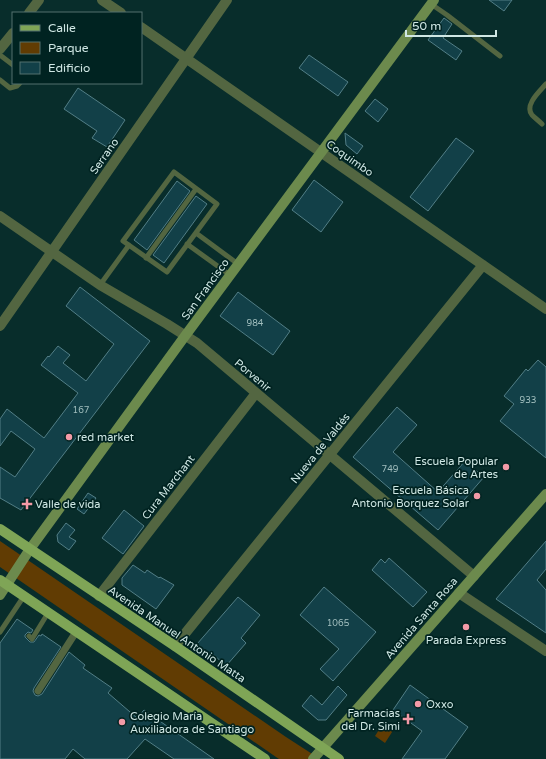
<svg xmlns="http://www.w3.org/2000/svg" width="546" height="759" font-family="'Varela Round',sans-serif">
<style>
.green{fill:#613c03}
.building{fill:#124048;stroke:#527e86}
.lines{fill:none;stroke-linecap:round;stroke-linejoin:round}
.service{stroke:#536641;stroke-width:5}
.pedestrian{stroke:#536641;stroke-width:7}
.minor{stroke:#536641;stroke-width:10}
.secondary{stroke:#6c8a4d;stroke-width:10}
.primary{stroke:#7fa556;stroke-width:10}
.poi-dot{fill:#f39aa7;stroke:#002321;stroke-width:1.5}
.labels{text-anchor:middle;stroke-width:3.5;stroke-linejoin:round;paint-order:stroke}
.number-label{font-size:9px;fill:#a0bdbd}
.street-label{font-size:11px;fill:#cfe7e4;stroke:#002321}
.poi-label{font-size:11px;fill:#cfe7e4;stroke:#002321;text-anchor:start}
</style>
<rect width="100%" height="100%" fill="#082d2b"/>
<path class="green" d="M0,541L286,737L320,759H279L276,757L0,567Z
M384,722L394,729L385,743L375,736Z"/>
<path class="building" d="M489,0H512L504,11Z
M444,18L452,24L443,38L462,51L456,60L428,40Z
M309,55L348,82L338,96L299,68Z
M78,88L125,120L107,147L92,138L97,131L64,109Z
M375,99L388,109L378,122L365,111Z
M345,133L363,146L357,154L346,145Z
M456,138L474,151L428,211L410,197Z
M314,180L343,202L321,232L292,210Z
M177,181L190,191L147,250L134,240Z
M196,196L207,204L164,263L153,255Z
M80,287L150,341L21,510L0,498V467L15,477L35,449L11,431L0,446V419L7,409L44,438L78,393L41,365L48,356L49,357L58,346L70,355L63,363L86,381L114,344L66,306Z
M238,292L290,331L273,355L220,316Z
M538,360L546,367V458L500,421L514,404L504,396L526,369L528,371Z
M397,407L417,425L393,452L438,492L465,461L484,477L438,530L353,457Z
M88,493L96,498L84,514L77,509Z
M124,510L144,526L123,554L102,538Z
M66,523L75,530L69,537L76,541L69,550L58,542L57,535Z
M546,541V569L537,580L546,590V633L496,599Z
M389,558L427,592L413,607L372,570L381,559L385,563Z
M133,565L145,573L147,570L159,578L160,577L174,585L156,609L122,585V578Z
M324,587L376,632L333,681L320,669L339,649L300,615Z
M238,597L260,615L241,638L246,643L226,666L214,655L212,657L197,644Z
M17,619L33,630L31,633L28,632L25,635V637L30,642H34L39,635L41,636L42,634L61,647L34,688L33,691L35,695L38,696L42,694L69,652L85,665L83,668L112,688L108,693L137,718L144,710L214,759H174L145,739L127,759H85L73,749L65,759H0V643Z
M410,685L468,727L445,759H402L422,731L393,710Z
M338,686L347,695L326,720H318L302,706L311,695L322,705Z"/>
<g class="lines">
<path class="service" d="M431,4L447,15L500,56
M0,55L13,65
M0,80L10,88L17,86L20,83
M542,124C539,121 535,118 532,115C524,105 540,91 546,84
M174,172L217,204L167,272L123,241Z
M196,233L238,264
M187,244L230,275
M146,258L196,189
M100,285L129,245
M0,632L24,596
M29,636L32,639L48,613"/>
<path class="pedestrian" d="M38,691L76,632"/>
<path class="minor" d="M102,0L121,13
M29,13L39,0
M141,27L546,309
M0,49L13,33
M0,216L100,285L167,324L197,343L474,576
M0,326L227,0
M459,593L546,651
M99,596L256,393
M175,646L483,265"/>
<path class="secondary" d="M0,595L30,549L185,336L434,0
M313,759L546,494"/>
<path class="primary" d="M0,529L175,646L339,759
M0,580L265,759"/>
</g>
<g class="poi-dot">
<circle cx="69" cy="437" r="4"/>
<circle cx="506" cy="467" r="4"/>
<circle cx="477" cy="496" r="4"/>
<path d="M25 498h4v4h4v4h-4v4h-4v-4h-4v-4h4z"/>
<circle cx="466" cy="627" r="4"/>
<circle cx="418" cy="704" r="4"/>
<path d="M406 713h4v4h4v4h-4v4h-4v-4h-4v-4h4z"/>
<circle cx="122" cy="722" r="4"/>
</g>
<g class="labels">
<g class="number-label">
<text x="255" y="326">984</text>
<text x="528" y="403">933</text>
<text x="81" y="413">167</text>
<text x="390" y="472">749</text>
<text x="338" y="626">1065</text>
</g>
<g class="street-label">
<text transform="translate(104 156) rotate(-55)" y="4">Serrano</text>
<text transform="translate(350 158) rotate(35)" y="4">Coquimbo</text>
<text transform="translate(205 289) rotate(-54)" y="4">San Francisco</text>
<text transform="translate(253 375) rotate(40)" y="4">Porvenir</text>
<text transform="translate(320 448) rotate(-51)" y="4">Nueva de Valdés</text>
<text transform="translate(168 487) rotate(-52)" y="4">Cura Marchant</text>
<text transform="translate(421 618) rotate(-49)" y="4">Avenida Santa Rosa</text>
<text transform="translate(177 634) rotate(34)" y="4">Avenida Manuel Antonio Matta</text>
</g>
<g class="poi-label">
<text x="77" y="441">red market</text>
<text x="498" y="465" text-anchor="end">Escuela Popular<tspan x="498" dy="13">de Artes</tspan></text>
<text x="469" y="494" text-anchor="end">Escuela Básica<tspan x="469" dy="13">Antonio Borquez Solar</tspan></text>
<text x="35" y="508">Valle de vida</text>
<text x="466" y="644" text-anchor="middle">Parada Express</text>
<text x="426" y="708">Oxxo</text>
<text x="400" y="717" text-anchor="end">Farmacias<tspan x="400" dy="13">del Dr. Simi</tspan></text>
<text x="130" y="720">Colegio María<tspan x="130" dy="13">Auxiliadora de Santiago</tspan></text>
</g>
</g>
<rect x="12" y="12" width="130" height="72" fill="#002321" stroke="#53716f"/>
<rect x="20" y="25" width="20" height="6" fill="#7fa556" stroke="#53716f"/>
<text x="48" y="32" font-size="12" fill="#cfe7e4">Calle</text>
<rect x="20" y="42" width="20" height="12" fill="#613c03" stroke="#53716f"/>
<text x="48" y="52" font-size="12" fill="#cfe7e4">Parque</text>
<rect x="20" y="62" width="20" height="12" fill="#124048" stroke="#53716f"/>
<text x="48" y="72" font-size="12" fill="#cfe7e4">Edificio</text>
<path d="M406 30v6h90v-6" fill="none" stroke="#cfe7e4" stroke-width="2"/>
<text x="412" y="30" font-size="12" fill="#cfe7e4" stroke="#002321" stroke-width="3" paint-order="stroke">50 m</text>
</svg>
